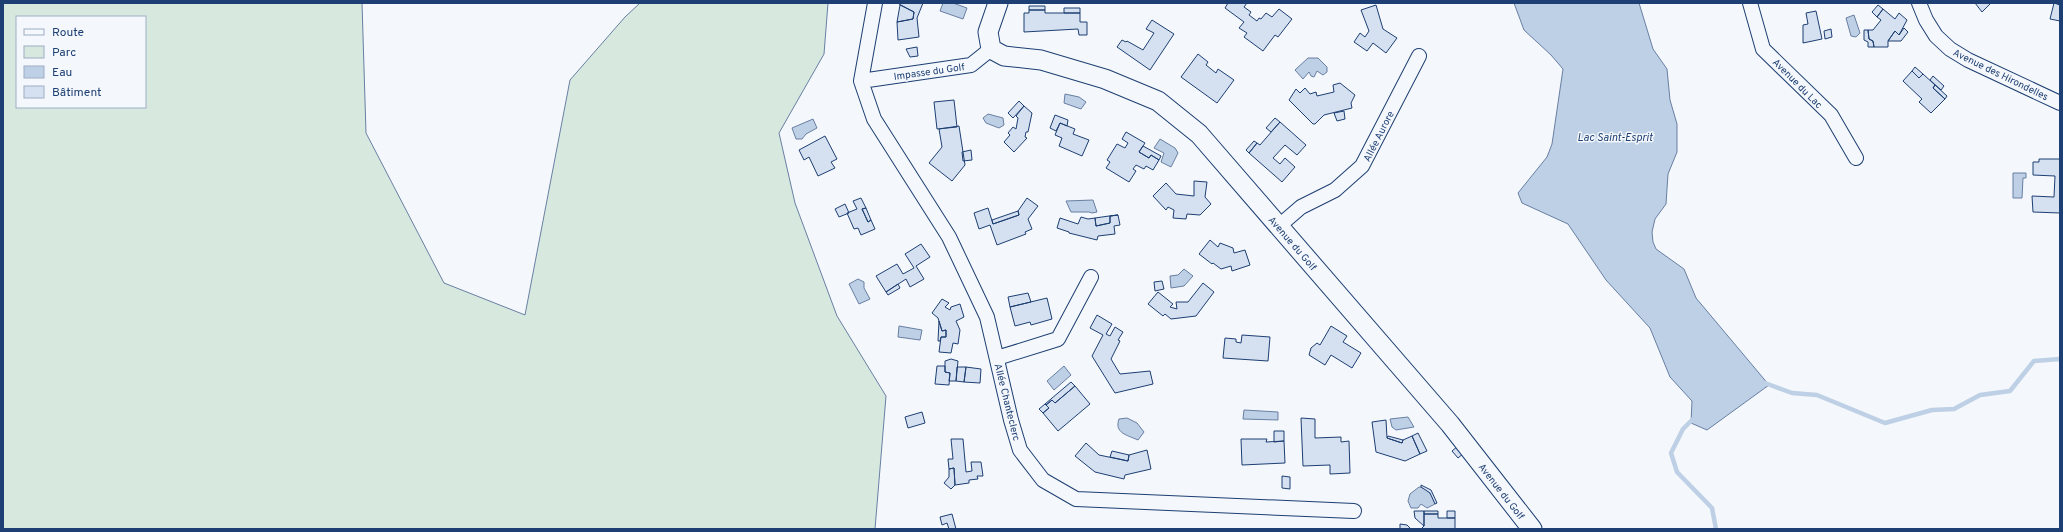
<svg xmlns="http://www.w3.org/2000/svg" width="2063" height="532" font-family="Overpass,sans-serif">
<style>
.green{fill:#d7e8df;stroke:#687fa3;fill-rule:evenodd}
.water{fill:#bed0e5;stroke:#687fa3}
.lines{fill:none;stroke-linecap:round;stroke-linejoin:round}
.stream{stroke:#bed0e5;stroke-width:4.5}
.building{fill:#d5e0f0;stroke:#1d3f73}
.street-casing{stroke:#1d3f73;stroke-width:16}
.secondary-casing{stroke:#1d3f73;stroke-width:21}
.street{stroke:#f4f7fb;stroke-width:14}
.secondary{stroke:#f4f7fb;stroke-width:19}
.labels{text-anchor:middle;stroke-width:3;stroke-linejoin:round;paint-order:stroke}
.street-label{font-size:10px;fill:#1d3f73;stroke:#f4f7fb}
.water-label{font-size:11px;font-style:italic;fill:#1d3f73;stroke:#f4f7fb}
</style>
<rect width="100%" height="100%" fill="#f4f7fb"/>
<path class="green" d="M3,3H362L366,133L444,283L525,315L570,80L625,17L640,3H828L824,54L779,133L795,203L837,316L886,396L875,529H3ZM17,17H145V107H17Z"/>
<path class="water" d="M943,3H953L967,8L963,19L940,11Z
M1514,3H1639L1653,49L1667,69L1670,100L1677,124V152L1668,174L1666,204L1655,219L1652,232L1653,242L1656,249L1684,269L1696,298L1769,385L1707,430L1691,423L1692,401L1670,377L1650,328L1606,280L1568,224L1522,203L1518,193L1547,157L1552,144L1563,69L1551,55L1524,30Z
M1854,15L1860,33L1856,37L1851,36L1846,18Z
M1308,58H1318L1327,67V72L1323,75L1317,71L1314,77L1311,76L1309,72L1303,79L1295,70Z
M1065,94L1079,97L1086,102L1081,109L1064,103Z
M988,114L1003,118L1004,125L999,128L986,123L983,118Z
M813,119L817,128L806,134L802,139H796L792,128Z
M1160,139L1175,148L1178,153L1171,167L1161,162L1164,153L1154,148Z
M2013,173H2026V178H2023L2022,198H2013Z
M1093,200L1097,212L1092,213L1089,212H1071L1066,201Z
M1184,269L1193,276L1184,286L1171,288L1170,276L1178,275Z
M858,279L864,282V288L870,299L859,304L849,284Z
M899,326L922,330L920,340L898,337Z
M1064,366L1071,375L1054,390L1047,381Z
M1244,410L1278,412V420L1243,419Z
M1408,417L1414,427L1396,430L1392,427L1390,419Z
M1127,418L1137,423L1144,432L1138,440C1127,435 1114,433 1119,419Z
M1419,487C1428,488 1433,496 1435,504L1427,508L1421,504L1418,508H1411L1408,501L1410,494Z"/>
<g class="lines">
<path class="stream" d="M1765,383L1792,393L1817,395L1885,423L1932,410L1954,409L1980,395L2010,391L2034,361L2060,359
M1693,419L1683,429L1671,453L1677,472L1712,508L1716,529"/>
</g>
<path class="building" d="M900,3H923L917,18L919,37L898,40L897,22L913,19L914,12L899,4Z
M1228,3H1247L1244,7L1251,12L1249,15L1257,21L1259,18L1261,19L1266,13L1272,17L1279,9L1292,19L1278,37L1275,35L1263,51L1244,37L1247,33L1239,28L1244,22L1225,8Z
M1975,3H1991L1982,12Z
M2054,3L2060,5V21L2050,19Z
M900,5L914,12L913,19L897,22Z
M1376,5L1383,29L1397,38L1386,53L1373,43L1367,51L1354,42L1360,33L1365,37L1369,31L1361,10Z
M1878,5L1883,9L1877,17L1872,12Z
M1029,6H1045V10H1029Z
M1064,8H1080V13H1064Z
M1883,9L1895,19L1899,13L1907,20L1899,35L1895,31L1888,41V47H1874L1873,41L1869,39L1868,30H1873L1881,20L1877,17Z
M1029,10H1045V13H1080V22H1087V35H1079L1078,29L1024,32V13H1029Z
M1816,11L1822,39L1803,43V25L1808,24L1806,13Z
M1152,20L1174,34L1150,70L1117,47L1122,40L1126,42L1127,41L1143,50L1154,33L1146,29Z
M1904,28L1908,32L1901,41H1888L1895,31L1899,35Z
M1831,29L1832,37L1825,39L1824,31Z
M1864,30H1868L1869,39L1873,41L1874,47H1868V42L1864,40Z
M917,47L918,56L910,57L906,49Z
M1198,54L1208,62L1206,65L1216,73L1218,69L1234,80L1217,103L1181,77Z
M1915,67L1923,74L1919,78L1912,71Z
M1912,71L1919,78L1923,74L1935,85L1933,88L1945,99L1931,113L1919,102L1922,99L1903,81Z
M1933,76L1944,86L1941,90L1930,80Z
M1340,83L1355,95L1351,103L1352,108L1324,115L1315,124H1313L1289,100L1296,89L1300,93L1305,88L1310,94L1316,92L1317,96L1334,92L1333,85Z
M1935,85L1947,96L1945,99L1933,88Z
M954,100L957,127L937,129L934,102Z
M1019,101L1024,106L1013,118L1008,113Z
M1024,106L1032,113L1028,132H1026L1025,137L1027,138L1014,152L1004,142L1010,135L1008,133L1013,127L1016,129L1018,118L1016,116Z
M1344,111L1345,119L1337,121L1334,113Z
M1055,115L1068,120L1067,126L1060,123L1056,131L1050,128Z
M1275,118L1280,122L1271,132L1266,128Z
M1280,122L1306,145L1297,155L1285,145L1273,158L1280,164L1285,158L1295,167L1282,182L1249,153L1257,143L1260,145Z
M1060,123L1075,129L1073,134L1089,140L1082,156L1059,146L1062,138L1055,135Z
M959,126L965,165L952,181L929,163L942,147L939,129Z
M1126,132L1145,143L1139,152L1149,158L1151,155L1159,160L1153,170L1146,166L1144,169L1136,165L1133,169L1136,171L1129,182L1106,168L1110,162L1107,160L1117,144L1125,148L1128,143L1122,139Z
M825,136L837,159L831,162L835,168L818,176L809,157L804,160L799,150Z
M1254,141L1257,143L1249,153L1246,150Z
M1143,146L1161,156L1159,160L1151,155L1149,158L1139,152Z
M971,150L972,160L963,161L962,152Z
M2039,159H2060V213L2033,212L2032,196L2054,197L2055,176L2033,175V162H2039Z
M1194,181L1207,182L1205,197L1211,204L1200,215L1187,214L1186,219L1173,218L1174,210L1168,207L1166,210L1153,196L1166,183L1176,194L1194,196Z
M861,198L866,208L862,209L868,222L871,220L875,229L861,235L858,228L854,229L847,213L857,209L853,201Z
M1027,198L1038,206L1028,219L1032,229L1025,232L1026,234L997,245L990,225L979,229L974,213L988,208L993,224L1019,215L1018,211Z
M845,204L849,213L839,217L835,209Z
M866,208L871,220L868,222L862,209Z
M1018,211L1019,215L993,224L992,220Z
M1118,215L1120,225L1114,226L1115,234L1098,236L1097,240L1069,233V232L1057,228L1060,218L1078,224L1081,217L1088,219L1095,218L1096,226L1110,223V216Z
M1118,215L1110,216V223L1096,226L1095,218L1109,216Z
M1210,240L1218,247L1220,243L1233,248L1234,253L1245,250L1250,265L1232,271L1231,266L1221,269L1213,263L1212,264L1199,254Z
M921,244L930,257L916,266L924,279L910,287L906,279L886,292L876,276L897,264L903,274L914,268L905,254Z
M1162,281L1164,289L1155,291L1154,282Z
M1203,283L1214,292L1196,316L1171,319L1165,314L1163,316L1148,304L1158,292L1173,304L1170,307L1177,309L1176,302H1188Z
M898,284L900,288L888,295L886,292Z
M1028,293L1031,302L1010,307L1008,297Z
M1047,298L1052,319L1031,325L1030,322L1015,326L1010,307Z
M942,299L949,303L945,307L950,310L951,307L960,304L964,317L956,321L960,330L958,344L953,343L951,353L939,352L941,337H946V330L942,331L938,318L932,313Z
M1097,315L1112,324L1106,334L1110,336L1115,327L1123,332L1118,340L1120,341L1111,359L1120,374L1150,371L1153,384L1115,393L1092,356L1103,335L1090,328Z
M939,321L942,331L946,330V337H941L940,341H938Z
M1331,326L1347,336L1343,342L1361,353L1352,368L1331,355L1325,365L1309,355L1311,348L1317,343L1320,345Z
M1242,335L1270,337L1268,361L1223,358L1225,338L1236,339V342L1241,343Z
M951,359L958,361L956,381H949L950,373L945,372V361Z
M937,366H945V372L950,373L949,385L935,384Z
M957,367H966L964,382L956,381Z
M966,367L981,369L980,383L964,382Z
M1071,382L1075,386L1055,403L1052,400L1046,405L1045,404Z
M1075,386L1090,404L1058,431L1043,413L1049,408L1046,405L1052,400L1055,403Z
M1045,404L1049,408L1043,413L1039,409Z
M922,412L925,423L908,428L905,417Z
M1301,418L1315,419V438L1341,437V442L1349,441L1350,473L1330,474V465L1303,466Z
M1386,420L1387,438L1402,443L1403,440L1412,436L1420,454L1405,461L1376,452L1372,422Z
M1274,431H1284V441L1274,442Z
M1418,433L1427,451L1420,454L1412,436Z
M1388,436L1403,440L1402,443L1387,438Z
M951,439H963L966,472L972,471L971,462H981L983,476H977L978,479L969,480V483L955,485L954,468L949,469L948,459H953Z
M1241,439H1267L1266,442L1284,441L1285,463L1242,465Z
M1086,443L1099,455L1128,461L1129,455L1147,450L1151,469L1125,475L1124,479L1095,472L1075,456Z
M1458,446L1464,453L1458,458L1452,451Z
M1112,451L1129,455L1128,461L1110,457Z
M954,468L955,485L951,489L944,483L949,477V469Z
M1282,476L1290,477V489L1282,488Z
M1421,485L1431,490L1437,503L1435,504L1430,493L1421,487Z
M1414,511H1424V526L1415,518Z
M1424,511H1438V514H1424Z
M1447,511H1455V518H1447Z
M952,514L956,529H949L947,523L942,525L940,517Z
M1424,514H1438V518H1455V529H1421L1424,526Z
M1400,524L1407,525L1411,529H1400Z"/>
<g class="lines">
<defs>
<path id="street" d="M875,3L861,81L874,119L949,237L987,317L1011,420L1020,450L1043,480L1076,499L1354,511
M1750,3L1763,49L1831,115L1856,158
M1919,3L1926,20L1936,36L1950,49L1968,60L2060,103
M861,81L971,65L991,49
M1279,226L1301,207L1335,190L1362,166L1419,56
M997,358L1058,339L1091,277"/>
<path id="secondary" d="M998,3L988,32L991,49L1004,56L1041,60L1105,79L1158,101L1199,134L1450,424L1532,529"/>
</defs>
<use href="#street" class="street-casing"/>
<use href="#secondary" class="secondary-casing"/>
<use href="#street" class="street"/>
<use href="#secondary" class="secondary"/>
</g>
<g class="labels">
<g class="street-label">
<text transform="translate(929 71) rotate(-8)" y="4">Impasse du Golf</text>
<text transform="translate(2001 74) rotate(26)" y="4">Avenue des Hirondelles</text>
<text transform="translate(1798 83) rotate(45)" y="4">Avenue du Lac</text>
<text transform="translate(1378 136) rotate(-63)" y="4">Allée Aurore</text>
<text transform="translate(1293 243) rotate(49)" y="4">Avenue du Golf</text>
<text transform="translate(1008 402) rotate(76)" y="4">Allée Chanteclerc</text>
<text transform="translate(1502 491) rotate(52)" y="4">Avenue du Golf</text>
</g>
<g class="water-label">
<text x="1615" y="141">Lac Saint-Esprit</text>
</g>
</g>
<rect width="2063" height="532" fill="none" stroke="#1d3f73" stroke-width="8"/>
<rect x="16" y="16" width="130" height="92" fill="#f4f7fb" stroke="#9eadc5"/>
<rect x="24" y="29" width="20" height="6" fill="#f4f7fb" stroke="#9eadc5"/>
<text x="52" y="36" font-size="12" fill="#1d3f73">Route</text>
<rect x="24" y="46" width="20" height="12" fill="#d7e8df" stroke="#9eadc5"/>
<text x="52" y="56" font-size="12" fill="#1d3f73">Parc</text>
<rect x="24" y="66" width="20" height="12" fill="#bed0e5" stroke="#9eadc5"/>
<text x="52" y="76" font-size="12" fill="#1d3f73">Eau</text>
<rect x="24" y="86" width="20" height="12" fill="#d5e0f0" stroke="#9eadc5"/>
<text x="52" y="96" font-size="12" fill="#1d3f73">Bâtiment</text>
</svg>
